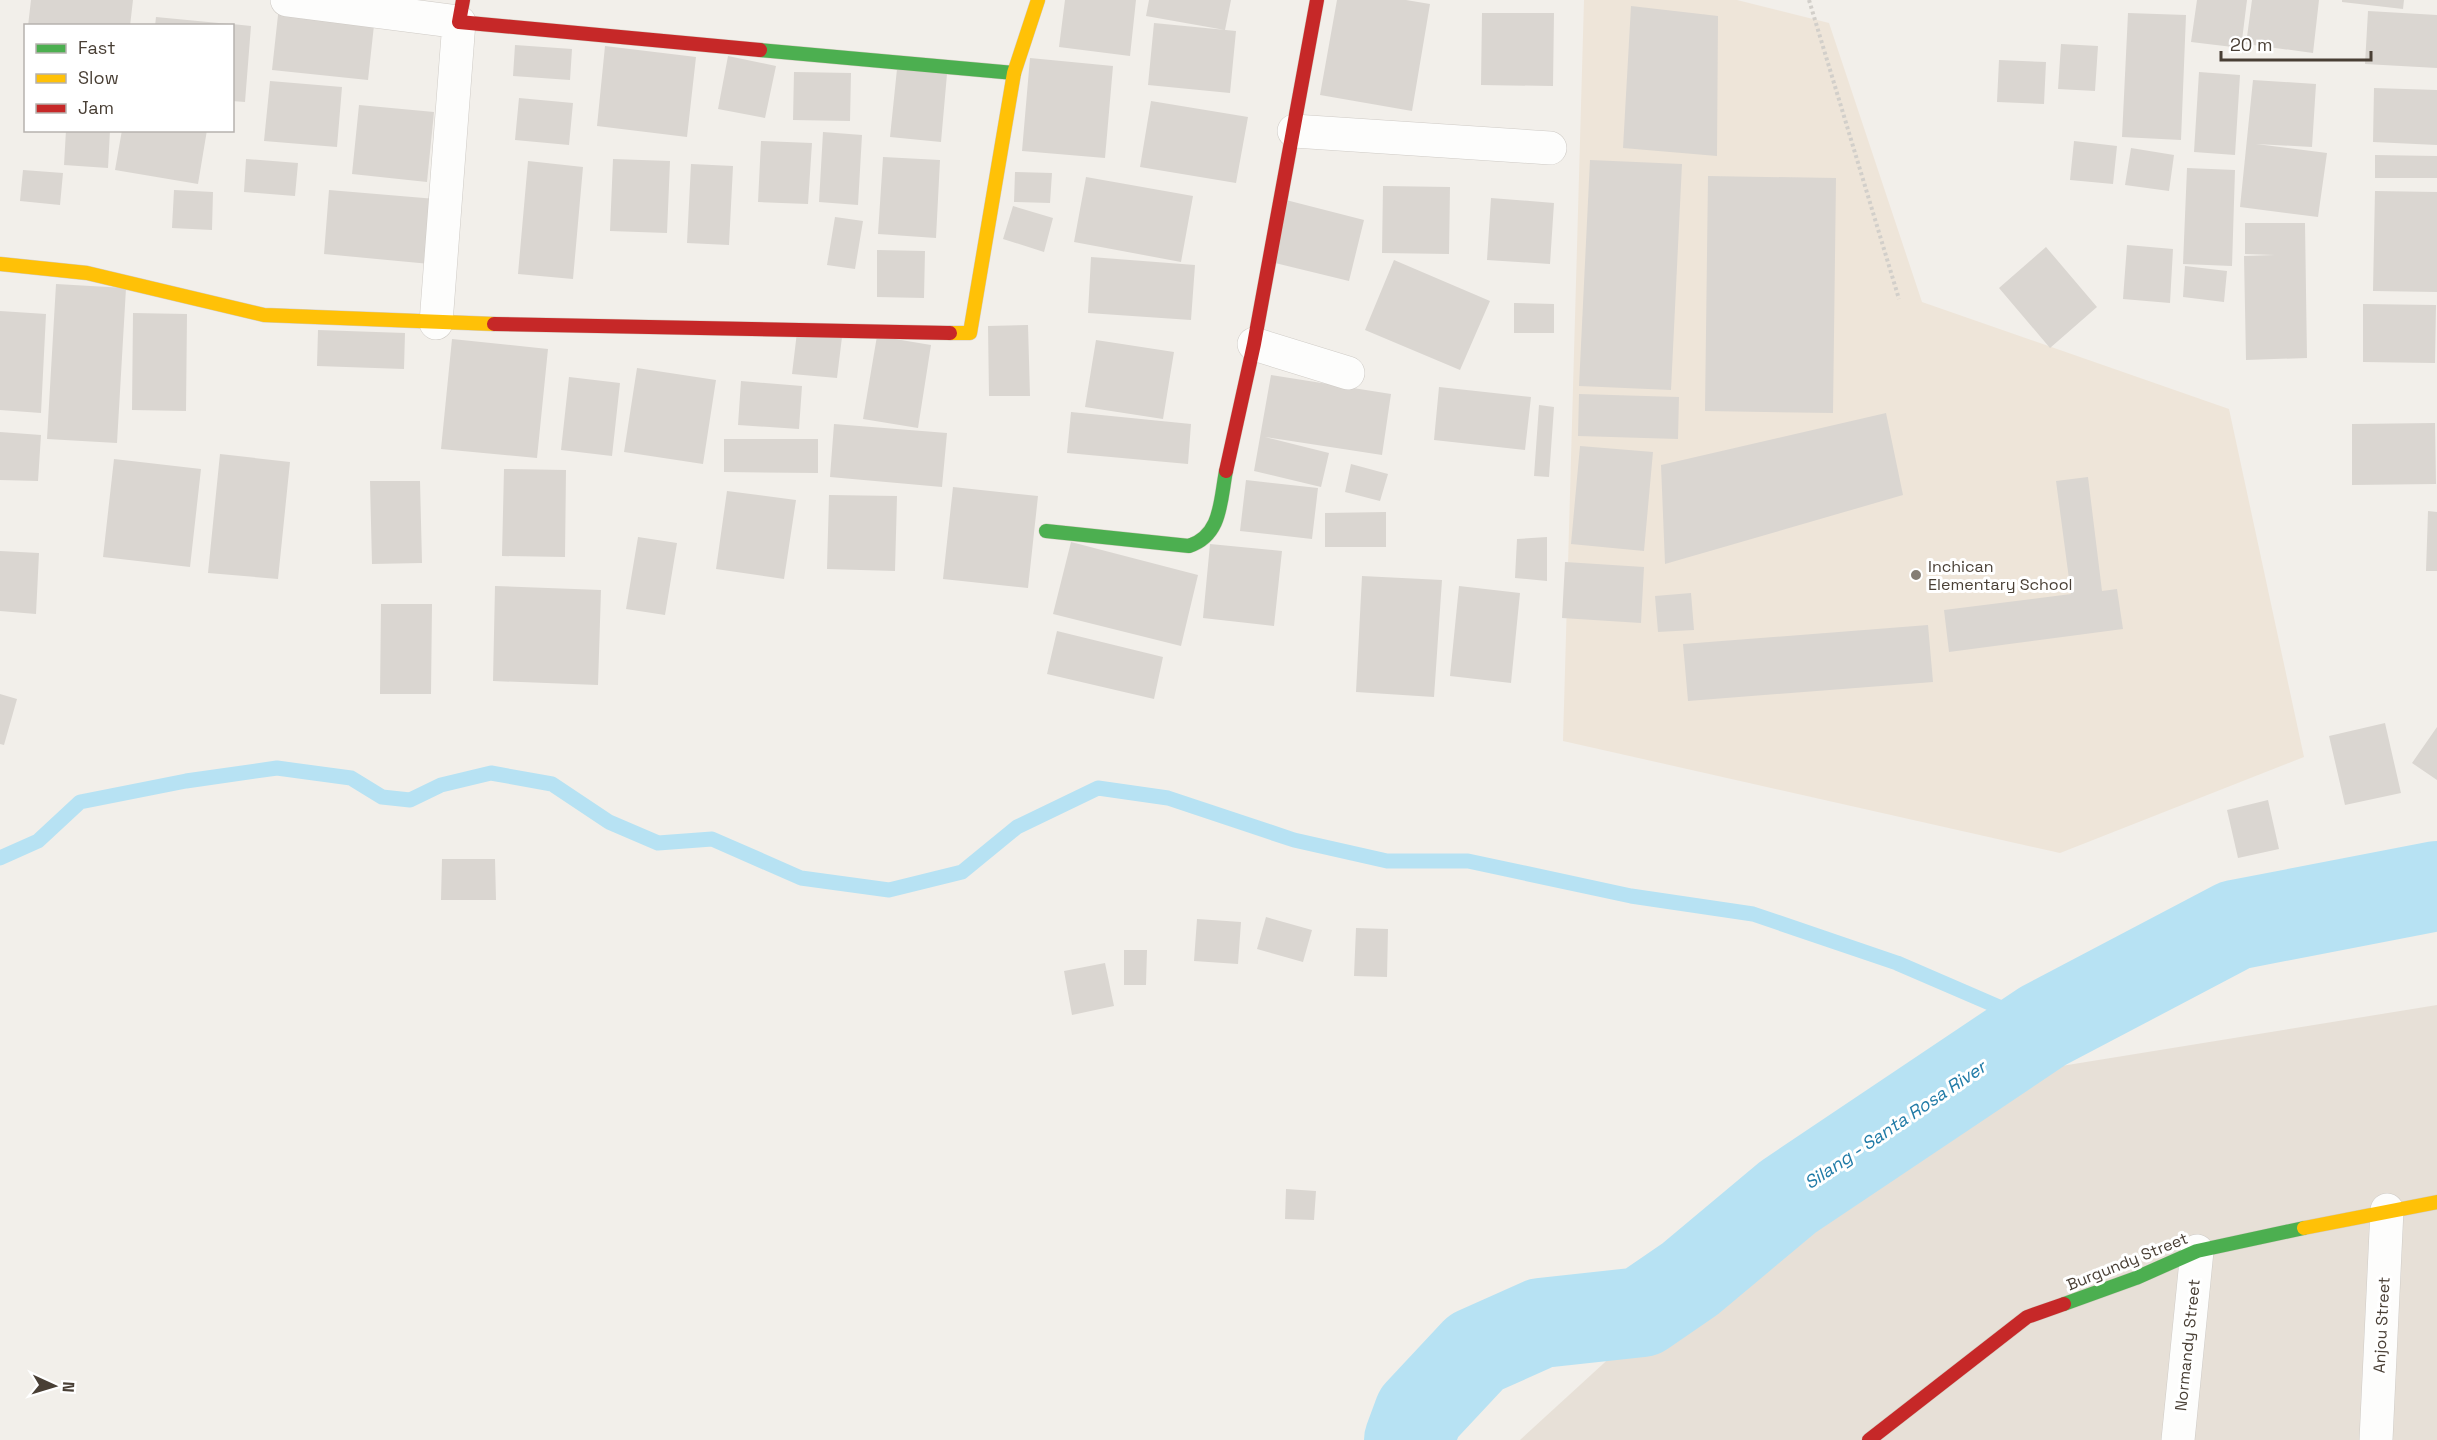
<svg xmlns="http://www.w3.org/2000/svg" width="2437" height="1440" font-family="'Space Grotesk',sans-serif">
<style>
.residential{fill:#e7e0d7}
.education{fill:#eee5d9}
.lines{fill:none;stroke-linecap:round;stroke-linejoin:round}
.stream{stroke:#b7e2f3;stroke-width:15}
.river{stroke:#b7e2f3;stroke-width:90}
.building{fill:#dad6d1}
.street-casing{stroke:#cfcbc6;stroke-width:34}
.fast-casing{stroke:#d4cdc2;stroke-width:15}
.slow-casing{stroke:#d4cdc2;stroke-width:15}
.jam-casing{stroke:#d4cdc2;stroke-width:15}
.path{stroke:#d2cfca;stroke-width:4;stroke-dasharray:3 3;stroke-linecap:butt}
.street{stroke:#fdfdfc;stroke-width:33}
.fast{stroke:#4caf50;stroke-width:14}
.slow{stroke:#ffc107;stroke-width:14}
.jam{stroke:#c62828;stroke-width:14}
.poi-dot{fill:#847d74;stroke:#fff;stroke-width:2}
.labels{text-anchor:middle;stroke-width:6;stroke-linejoin:round;paint-order:stroke}
.poi-label{font-size:16px;fill:#493f35;stroke:#fff;text-anchor:start}
.street-label{font-size:16px;fill:#493f35;stroke:#fff}
.water-label{font-size:18px;font-style:italic;fill:#207ba7;stroke:#fff}
</style>
<rect width="100%" height="100%" fill="#f2efea"/>
<path class="residential" d="M2437,1005V1440H1520L1733,1245L2000,1076Z"/>
<path class="education" d="M1584,0H1737L1829,23L1922,302L2229,409L2304,757L2060,853L1563,741Z"/>
<g class="lines">
<path class="stream" d="M0,858L38,841L80,802L186,781L277,768L351,778L382,797L410,800L441,785L491,773L552,784L609,822L658,843L712,839L801,878L889,890L962,872L1017,827L1098,788L1168,798L1294,840L1387,861H1468L1631,896L1753,914L1897,963L2043,1026"/>
<path class="river" d="M1409,1440L1419,1413L1476,1352L1541,1323L1642,1312L1690,1279L1788,1197L2043,1026L2235,925L2437,886"/>
</g>
<path class="building" d="M31,0H133L130,26H28Z
M1065,0H1136L1130,56L1059,47Z
M1149,0H1231L1225,30L1146,16Z
M1337,0H1406L1430,4L1412,111L1320,95Z
M2197,0H2247L2241,48L2191,42Z
M2252,0H2319L2313,53L2246,44Z
M2342,0H2404L2403,9L2342,2Z
M279,6L375,16L368,80L272,70Z
M1631,6L1718,16L1717,156L1623,148Z
M2368,11L2437,15V68L2365,64Z
M1482,13H1554L1553,86L1481,85Z
M2128,13L2186,15L2181,140L2122,137Z
M156,17L229,24V26H155Z
M1154,23L1236,31L1230,93L1148,85Z
M232,24L251,26L245,102L232,101Z
M2061,44L2098,46L2095,91L2058,89Z
M515,45L572,49L570,80L513,76Z
M605,46L696,57L687,137L597,126Z
M728,56L776,66L765,118L718,109Z
M1030,58L1113,66L1105,158L1022,151Z
M1999,60L2046,62L2044,104L1997,102Z
M897,69L947,74L941,142L890,137Z
M794,72L851,73L850,121L793,120Z
M2199,72L2240,75L2235,155L2194,152Z
M2253,80L2316,84L2312,147L2256,144L2327,153L2318,217L2240,207Z
M270,81L342,87L337,147L264,141Z
M2374,88L2437,90V145L2373,142Z
M519,98L573,103L569,145L515,140Z
M1151,101L1248,117L1236,183L1140,167Z
M359,105L434,112L427,182L352,174Z
M66,130H110L108,168L64,165Z
M122,130H207L198,184L115,170Z
M823,132L862,135L858,205L819,202Z
M761,141L812,143L808,204L758,202Z
M2074,141L2117,146L2113,184L2070,180Z
M2131,148L2174,155L2169,191L2125,185Z
M2375,155L2437,156V178H2375Z
M883,157L940,160L936,238L878,234Z
M246,159L298,163L295,196L244,192Z
M613,159L670,161L667,233L610,231Z
M1590,160L1682,164L1671,390L1579,386Z
M528,161L583,167L573,279L518,274Z
M691,164L733,166L729,245L687,243Z
M2187,168L2235,170L2232,266L2183,264Z
M23,170L63,173L60,205L20,201Z
M1015,172L1052,173L1050,203L1014,202Z
M1708,176L1836,178L1833,413L1705,411Z
M1086,177L1193,196L1181,262L1074,242Z
M1383,186L1450,187L1449,254L1382,253Z
M174,190L213,192L212,230L172,228Z
M329,190L436,199L430,264L324,254Z
M2375,191L2437,192V292L2373,291Z
M1491,198L1554,203L1550,264L1487,260Z
M1286,200L1364,220L1349,281L1271,262Z
M1013,206L1053,218L1044,252L1003,239Z
M835,217L863,221L855,269L827,265Z
M2245,223H2305L2307,358L2246,360L2244,256L2275,255L2245,254Z
M2127,245L2173,249L2170,303L2123,299Z
M2046,247L2097,307L2050,348L1999,288Z
M877,250L925,251L924,298L877,297Z
M1091,257L1195,265L1191,320L1088,313Z
M1394,260L1490,301L1460,370L1365,330Z
M2185,266L2227,271L2224,302L2183,297Z
M56,284L126,288L117,443L47,439Z
M1514,303L1554,304V333H1514Z
M2363,304L2436,305L2435,363L2363,362Z
M0,311L46,314L41,413L0,410Z
M133,313L187,314L186,411L132,410Z
M1028,325L1030,396H989L988,326Z
M318,330L405,333L404,369L317,366Z
M797,332L842,337L837,378L792,374Z
M877,336L931,345L918,428L863,419Z
M452,339L548,349L537,458L441,449Z
M1096,340L1174,352L1163,419L1085,407Z
M637,368L716,380L703,464L624,452Z
M1271,375L1391,394L1382,455L1265,437L1329,453L1321,487L1254,471Z
M569,377L620,383L612,456L561,450Z
M741,381L802,386L799,429L738,425Z
M1439,387L1531,397L1525,450L1434,440Z
M1579,394L1679,397L1678,439L1578,436Z
M1539,405L1554,407L1549,477L1534,476Z
M1071,412L1191,424L1188,464L1067,453Z
M1886,413L1903,495L1665,564L1661,465Z
M2435,423L2436,484L2352,485V424Z
M834,424L947,433L942,487L830,477Z
M0,432L41,435L38,481L0,480Z
M724,439H818V473L724,472Z
M1580,446L1653,452L1644,551L1571,544Z
M220,454L290,462L278,579L208,573Z
M114,459L201,469L190,567L103,557Z
M1351,464L1388,474L1380,501L1345,492Z
M504,469L566,470L565,557L502,556Z
M2088,477L2102,591L2117,589L2123,629L1949,652L1944,610L2071,594L2056,481Z
M1246,480L1318,488L1312,539L1240,531Z
M370,481H420L422,563L372,564Z
M953,487L1038,496L1028,588L943,579Z
M727,491L796,500L784,579L716,569Z
M829,495L897,496L895,571L827,569Z
M2428,511L2437,512V571H2426Z
M1386,512V547H1325V513Z
M638,537L677,543L665,615L626,609Z
M1547,537V581L1515,578L1517,539Z
M1071,542L1198,575L1181,646L1053,614Z
M1210,544L1282,551L1274,626L1203,618Z
M0,551L39,553L36,614L0,611Z
M1565,562L1644,567L1641,623L1562,618Z
M1362,576L1442,580L1434,697L1356,692Z
M495,586L601,590L598,685L493,681Z
M1459,586L1520,593L1511,683L1450,676Z
M1691,593L1694,630L1658,632L1655,596Z
M381,604H432L431,694H380Z
M1928,625L1933,682L1688,701L1683,644Z
M1057,631L1163,657L1154,699L1047,674Z
M0,694L17,699L4,745L0,744Z
M2385,723L2401,793L2345,805L2329,736Z
M2437,727V780L2412,763Z
M2268,800L2279,849L2238,858L2227,810Z
M442,859H495L496,900H441Z
M1266,917L1312,930L1303,962L1257,949Z
M1197,919L1241,922L1238,964L1194,961Z
M1356,928L1388,929L1387,977L1354,976Z
M1124,950H1147L1146,985H1124Z
M1105,963L1114,1006L1072,1015L1064,971Z
M1286,1189L1316,1191L1314,1220L1285,1219Z"/>
<g class="lines">
<defs>
<path id="street" d="M287,0L459,22L436,323
M1294,131L1550,148
M1254,344L1348,373
M2178,1440L2197,1251
M2376,1440L2387,1210"/>
<path id="fast" d="M760,50L1014,73
M1046,531L1189,546C1222,535 1220,501 1226,471
M2064,1304L2136,1278L2197,1251L2304,1228"/>
<path id="slow" d="M0,264L87,273L264,315L494,324
M950,333H970L1014,73L1038,0
M2304,1228L2437,1202"/>
<path id="jam" d="M463,0L459,22L760,50
M494,324L950,333
M1226,471L1254,344L1317,0
M1869,1440L2027,1317L2064,1304"/>
</defs>
<use href="#street" class="street-casing"/>
<use href="#fast" class="fast-casing"/>
<use href="#slow" class="slow-casing"/>
<use href="#jam" class="jam-casing"/>
<path class="path" d="M1809,0L1899,299"/>
<use href="#street" class="street"/>
<use href="#fast" class="fast"/>
<use href="#slow" class="slow"/>
<use href="#jam" class="jam"/>
</g>
<circle class="poi-dot" cx="1916" cy="575" r="6"/>
<g class="labels">
<g class="poi-label">
<text x="1928" y="572">Inchican<tspan x="1928" dy="18">Elementary School</tspan></text>
</g>
<g class="street-label">
<text transform="translate(2127 1261) rotate(-22)" y="6">Burgundy Street</text>
<text transform="translate(2381 1325) rotate(-87)" y="6">Anjou Street</text>
<text transform="translate(2187 1345) rotate(-84)" y="6">Normandy Street</text>
</g>
<g class="water-label">
<text transform="translate(1895 1125) rotate(-34)" y="6">Silang - Santa Rosa River</text>
</g>
</g>
<rect x="24" y="24" width="210" height="108" fill="#ffffff" stroke="#b6b2ae" stroke-width="1.5"/>
<rect x="36" y="44" width="30" height="9" fill="#4caf50" stroke="#b6b2ae" stroke-width="1.5"/>
<text x="78" y="54" font-size="18" fill="#493f35">Fast</text>
<rect x="36" y="74" width="30" height="9" fill="#ffc107" stroke="#b6b2ae" stroke-width="1.5"/>
<text x="78" y="84" font-size="18" fill="#493f35">Slow</text>
<rect x="36" y="104" width="30" height="9" fill="#c62828" stroke="#b6b2ae" stroke-width="1.5"/>
<text x="78" y="114" font-size="18" fill="#493f35">Jam</text>
<g transform="translate(54 1386) rotate(94)" stroke="#ffffff" stroke-width="4.5" paint-order="stroke">
<path d="M0-4.5L10 22L0 15L-10 22Z" fill="#493f35"/>
<text y="-9" font-size="16" font-weight="bold" text-anchor="middle" fill="#493f35">N</text>
</g>
<path d="M2221 51v9h150v-9" fill="none" stroke="#493f35" stroke-width="3"/>
<text x="2230" y="51" font-size="18" fill="#493f35" stroke="#ffffff" stroke-width="4.5" paint-order="stroke">20 m</text>
</svg>
